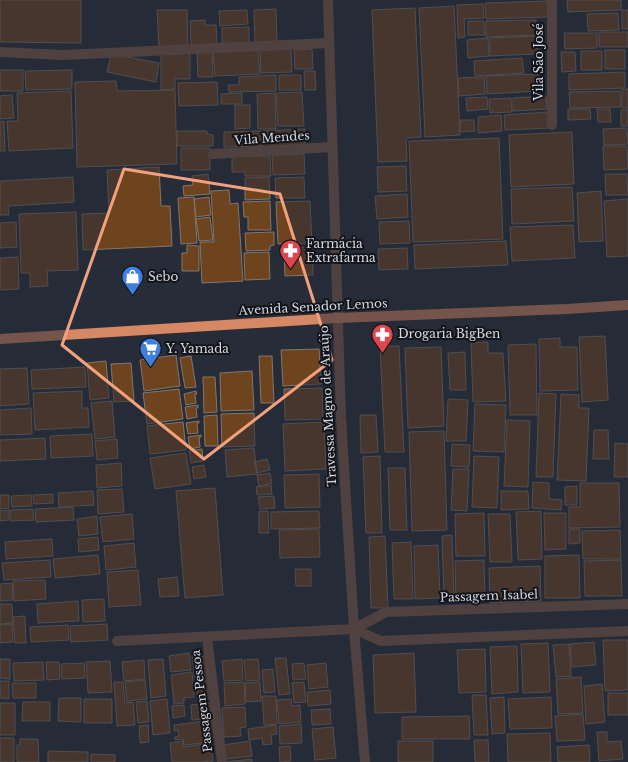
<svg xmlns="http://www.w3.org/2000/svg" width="628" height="762" font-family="'Libre Baskerville',serif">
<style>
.building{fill:#6e441f;stroke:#84766b}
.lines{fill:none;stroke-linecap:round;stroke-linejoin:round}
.lane{stroke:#825b4a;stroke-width:10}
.street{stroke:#825b4a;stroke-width:10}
.primary{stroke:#d68763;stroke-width:10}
.marked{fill:none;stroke:#f1a17c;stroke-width:3;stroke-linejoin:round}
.labels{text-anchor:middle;stroke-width:4;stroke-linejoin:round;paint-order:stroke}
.street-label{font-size:12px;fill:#d4d8e0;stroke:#13151a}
.poi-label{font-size:12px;fill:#d4d8e0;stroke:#13151a;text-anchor:start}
</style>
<rect width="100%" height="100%" fill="#272c39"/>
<path class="building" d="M0,0H81V43L0,42Z
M567,0H621V10L568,12Z
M547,1L548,17L486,19L485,3Z
M483,4L484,18L464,19L465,37L458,38L457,5Z
M454,6L460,135L425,137L419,8Z
M415,8L421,137L406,138L407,161L378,162L372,10Z
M276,9L277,41L255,42L254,10Z
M157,10H187L188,47L159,48Z
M247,10L248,24L220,26L219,11Z
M622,10H628V29H622Z
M618,13L619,30L588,31L587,14Z
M205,20V25H216L217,44L191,45L190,21Z
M536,20V35L486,37V21Z
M468,21H484L485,35H468Z
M249,27V43L222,44V28Z
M599,32H628V47H599Z
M564,33H597V48L565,49Z
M537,36L538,54L490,56V38Z
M488,38L489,56L468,58L467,40Z
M291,49L292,72L261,73L260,50Z
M312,49L313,69H295L294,50Z
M258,50L260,74L215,76L213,52Z
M605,50H625V69H605Z
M197,51H212L213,77H198Z
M581,51H602V70H581Z
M161,52H190V79H175V89L161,90Z
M561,52H575L576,71L562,72Z
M111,54L159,63L156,82L107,72Z
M522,58L524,73L475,76L474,61Z
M0,70H23V91H0Z
M72,70V89L26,90L25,71Z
M304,71H315L316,90H305Z
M625,72V88L569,90V74Z
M538,74L539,91L487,94L486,76Z
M276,75V91L229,92L228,85H239V77Z
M279,75H301V90H279Z
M484,77L485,94L459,96L458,78Z
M116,81L117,91L175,90L177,164L77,167L75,82Z
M217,82L218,105L179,106L178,83Z
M622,89H628V108H622Z
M71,91L73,148L9,151L7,121H18L17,93Z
M620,91L621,107L570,108L569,92Z
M302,92L304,126H278L276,93Z
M242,93V104H221V94Z
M275,93L276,129H258L257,94Z
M12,95L14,118L0,119V96Z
M546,96L547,109L513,111V98Z
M487,97L488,109L467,111L466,98Z
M511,98L512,112L490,113L489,99Z
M235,105H250V128L235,129Z
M568,109H590L591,119L568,120Z
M597,109H610L611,122H598Z
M621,110H628V126H621Z
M549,112L550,128L505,130L504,115Z
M501,115L502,131L478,133V117Z
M460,120H474L475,131L460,132Z
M4,121L5,151H0V122Z
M627,128L628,144L604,145L603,129Z
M305,129V147L264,148L263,131Z
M177,131H207V134L213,135V146H177Z
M261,131L262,146L224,147V132Z
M572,132L574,184L511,187L509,135Z
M499,138L503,239L413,242L409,141Z
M603,146H627L628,169L604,170Z
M181,148H210V170H181Z
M304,154L305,174L273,175L272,155Z
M232,156H270L271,176H245V172H232Z
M406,166L407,191L378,192L377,167Z
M159,167L161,206H170L172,246L83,250L82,214L109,213L107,170Z
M208,174L210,194L184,196L183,186L193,185L192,176Z
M605,174H627L628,195H606Z
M73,177L74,202L8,206L9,215H0V181Z
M269,177L270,199L245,200V178Z
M304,177L305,198H276L275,178Z
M572,187L574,221L512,224L511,189Z
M229,190L230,204L238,203L243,281L202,283L200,242H214L211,191Z
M601,191L603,241L579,242L577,193Z
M407,194L408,217L377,219L375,196Z
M194,197L197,243L181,244L178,198Z
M209,197L211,215L196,217L194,199Z
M628,199V256L607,257L604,201Z
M270,201L271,230H248V217H244L243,202Z
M310,201L312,243L278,244L276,202Z
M76,212L78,270L47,271L48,286L30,287V273H21L19,214Z
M210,217L213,240L199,241L196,219Z
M409,221L410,243L380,244L379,222Z
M16,222L17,247L0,248V223Z
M573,225L575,258L512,261L510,227Z
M274,232V245L270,246V250L246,251L245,233Z
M506,241L508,265L415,269L414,245Z
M187,245L199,246V271H182V253H187Z
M312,247L313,275L285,276L284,248Z
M407,248L408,269L379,270L378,249Z
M269,252L270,279L245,280L244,253Z
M18,257L19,289L0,290V258Z
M605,336L608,400L582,402L579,337Z
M560,338V347H577L578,390L540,391L539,339Z
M488,342V353H503L506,401L473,402L471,343Z
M536,344L537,415H510L508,345Z
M380,346H399L404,452H385Z
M441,347L444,426L408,428L405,348Z
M319,349L321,384L283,386L281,350Z
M465,352L466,390H450L448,353Z
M176,355L180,386L144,391L140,360Z
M191,356L196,387L185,388L180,358Z
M259,356H272L274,403H261Z
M106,361L109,398L90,400L87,363Z
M131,363L134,401L114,402L111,364Z
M85,367L86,387L32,389L31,370Z
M27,368L29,404L0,406V369Z
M252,371L254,410L221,411L220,373Z
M203,377H215L217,412L204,413Z
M322,388L323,419L285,420L284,389Z
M179,389L183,419L147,424L143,393Z
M82,391V408H88L89,427L35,430L33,393Z
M196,391L197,394H195L196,403L186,405L184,394Z
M539,393L556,394L553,477H536Z
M561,394L579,395V408H589L586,481L557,480Z
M448,399L468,400L466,441H446Z
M112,401L115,437L95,439L91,403Z
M475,404L506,405L504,452L473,451Z
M198,405V408H196L197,417L187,419L185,407Z
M31,408L32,434L0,435V410Z
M254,413L255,446L222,447L221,414Z
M217,415L218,446H205L204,416Z
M360,415H376L378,452L361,453Z
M507,420L530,421L528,487L504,486Z
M199,421V423H197L198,433L188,434L186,423Z
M183,422L186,450L150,454L147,426Z
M324,422L326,469L285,471L283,424Z
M594,430H608L609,459H593Z
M444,431L447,530L412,531L409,432Z
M92,434L93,456L51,458L50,436Z
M201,435V437H199L200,447L190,449L188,437Z
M45,438L46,459L0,461V440Z
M117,439L118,458L97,460L95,441Z
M615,443L628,444V477H614Z
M452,444L470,445L469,467L451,466Z
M254,448L257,474L227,477L225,450Z
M202,449L203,461L191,463L189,451Z
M186,453L191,484L155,489L150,458Z
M380,456L382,533H366L363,457Z
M474,456L499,457L497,508L472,507Z
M267,459L270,470L257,473L254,462Z
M121,463L122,486L97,488L96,465Z
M204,465L206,477L194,479L192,467Z
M388,468H405L407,530H390Z
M453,469H469L467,511L451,510Z
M270,473L272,483L259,486L257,475Z
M319,474L320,507L285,508L284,475Z
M533,482L549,483V499L562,500L561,510L532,508Z
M580,483H619L620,527L569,528V507H580Z
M271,485L272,494L257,495L256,487Z
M577,486V505H565V487Z
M215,488L223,595L185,598L176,491Z
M122,489L124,512L98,514L97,490Z
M93,491L94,505L59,507L58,493Z
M501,491H528L529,509L501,510Z
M53,494V503L34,504L33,495Z
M0,495H9V508L0,509Z
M31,495L32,506L12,507L11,496Z
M274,496L275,508L260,509L258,497Z
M73,507L74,520L36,522L35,509Z
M33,509L34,520L11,521L10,510Z
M9,510V520L0,521V511Z
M259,511H268L269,533H259Z
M319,511L320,528L271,529V512Z
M541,511L542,559L518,560L516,512Z
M484,513L485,556H456L455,514Z
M544,513H566V549L545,550Z
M132,514L134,539L103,542L100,517Z
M488,514H510L512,562H490Z
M97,516L98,534L79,536L77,519Z
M319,529L320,557L280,558L279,530Z
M569,529H580V543L569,544Z
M620,530L621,559H583L582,531Z
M452,535L454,597L444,598L442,536Z
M385,536L388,608H371L369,537Z
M98,537L99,550L79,552L78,539Z
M52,539L53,556L6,559L5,542Z
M411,542L413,599H394L392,543Z
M134,543L136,567L106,570L104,546Z
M438,545L440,598L415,599L414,546Z
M98,555L100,574L55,578L53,559Z
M579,555L580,598H545V556Z
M50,560L51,577L4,580L2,563Z
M484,560L485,601H456L455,561Z
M621,560L622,596H585L584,561Z
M540,566L541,601L490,603L489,568Z
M295,569H311V586H296Z
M138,570L141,605L109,607L107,572Z
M177,577L179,596L160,597L158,579Z
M45,580L46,599L14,601L13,581Z
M12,583L13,600L0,601V584Z
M104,599L105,621L83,622L82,600Z
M78,601L79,621L38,623L37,604Z
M0,604H12L13,623L0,624Z
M25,616L26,643H15L13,617Z
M12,624L13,642L0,643V625Z
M107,624L108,640L71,642L70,626Z
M68,625L69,640L31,642L30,627Z
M603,640H628V690L605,691Z
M594,642L596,665L572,667L570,644Z
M548,643L550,692L523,693L521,644Z
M569,644L571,676L556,677L553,645Z
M517,646L518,692L492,694L490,647Z
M485,649L486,692L459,693L457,650Z
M189,653L191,670L171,672L169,656Z
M414,653L416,712L375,713L373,655Z
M205,656L210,698L198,700L192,657Z
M275,658H286L290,694L279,695Z
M0,659H10V679L0,678Z
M163,659L166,696L151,698L148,660Z
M242,659L243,680L224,681L222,661Z
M258,659L260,680L246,681L244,660Z
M144,660L145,679L124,681L122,662Z
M110,661L112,692L88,693L86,662Z
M43,662L44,680L14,681L13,663Z
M46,662H59L60,679L47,680Z
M84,663L85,678L62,679L61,664Z
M304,663L306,679L293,680L292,664Z
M326,663L328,687L309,689L307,665Z
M273,669L275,692L264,693L262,670Z
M192,672L194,697L184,698V703L174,704L171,675Z
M581,677L583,713L558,714L556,679Z
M145,680L147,699L127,701L125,682Z
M0,681H9V699L0,698Z
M114,682H123L125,703L133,702L135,725L117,726Z
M244,682L245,704L225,706L224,683Z
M260,682L261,701L246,702L245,683Z
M304,682L306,702L294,703L292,683Z
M12,683H36V698H13Z
M602,684L605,722L586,724L584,686Z
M330,690L331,704L308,706L307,692Z
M608,693H628V715H608Z
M472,695H486L488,735H474Z
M262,696H276L277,724L264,725Z
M504,697L505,733L492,734L490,698Z
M551,697L552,728L510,729L508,699Z
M59,698H81V722L58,721Z
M84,699H112V723H84Z
M167,699L170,733L153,735L150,701Z
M291,699L292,706L300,705L301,722L279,724L277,700Z
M147,701L149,722L138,723L136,702Z
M23,702H50V721H22Z
M0,703H15V735H0Z
M212,703L213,718L192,720L191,705Z
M184,705L185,716L173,718L172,706Z
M245,707L246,727L240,728L241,736L224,737L222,708Z
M330,709L331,724L312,725L311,710Z
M583,714L585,740L557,741L555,716Z
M469,716L470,739H402V717Z
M214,720L216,737L211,738L212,742L184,745L183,739L175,740V737L179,736L178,730L174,731V725Z
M301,724L302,743L280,744L279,726Z
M148,725L149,742L140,743L139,726Z
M276,725L277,734L271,735L272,744L263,745L262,738L249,740L248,729Z
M333,727L336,758L315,760L312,729Z
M597,732H607V742L621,741L623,759L599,761Z
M550,733L551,762H508L507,734Z
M0,738H14V762H0Z
M20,739H38L39,762H17V745H20Z
M474,740H488L489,762H475Z
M183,741V747L211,743L213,761L201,762H172L170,743Z
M250,741L252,756L225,759L223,745Z
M398,741H433V762H398Z
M589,745L590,762H558L557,747Z
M290,746L291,761L280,762L279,747Z
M48,751L88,752V762H48Z
M91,754L115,755V762H91Z
M252,759V762H224Z"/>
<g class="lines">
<path class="lane" d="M0,52L63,55"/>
<path class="street" d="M328,0L341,418L354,629L365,762
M552,0V125
M63,55L329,43
M213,154L332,147
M354,629L381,641L628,631
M207,637L222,762
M117,641L354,629L386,612L628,604"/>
<path class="primary" d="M0,339L337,318L567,309L628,305"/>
</g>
<path d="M0 0H628V762H0ZM124,169L280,194L332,360L204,459L62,345Z" fill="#272c39" fill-opacity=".55" fill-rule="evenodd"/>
<path class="marked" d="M124,169L280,194L332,360L204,459L62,345Z"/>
<defs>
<symbol id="pharmacy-pin" viewBox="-11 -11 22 30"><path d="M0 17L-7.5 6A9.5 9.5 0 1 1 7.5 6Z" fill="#e0444e" stroke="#13151a"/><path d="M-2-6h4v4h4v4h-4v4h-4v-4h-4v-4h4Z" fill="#fff"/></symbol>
<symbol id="shop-pin" viewBox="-11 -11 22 30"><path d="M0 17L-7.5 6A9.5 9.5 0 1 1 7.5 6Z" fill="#3f7fe0" stroke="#13151a"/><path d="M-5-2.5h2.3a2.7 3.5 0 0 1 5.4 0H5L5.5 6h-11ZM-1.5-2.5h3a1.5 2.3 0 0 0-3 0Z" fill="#fff"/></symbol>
<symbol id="supermarket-pin" viewBox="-11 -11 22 30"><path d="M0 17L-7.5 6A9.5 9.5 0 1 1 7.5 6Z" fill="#3f7fe0" stroke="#13151a"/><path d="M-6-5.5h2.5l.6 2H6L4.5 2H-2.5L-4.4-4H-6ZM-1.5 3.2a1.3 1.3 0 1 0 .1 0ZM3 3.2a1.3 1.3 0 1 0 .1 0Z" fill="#fff"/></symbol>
</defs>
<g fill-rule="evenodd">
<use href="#pharmacy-pin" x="278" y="238" width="25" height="34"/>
<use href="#shop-pin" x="120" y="264" width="25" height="34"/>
<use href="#pharmacy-pin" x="370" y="322" width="25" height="34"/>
<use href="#supermarket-pin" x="138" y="336" width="25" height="34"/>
</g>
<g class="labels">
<g class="street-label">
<text transform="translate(539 62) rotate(-90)" y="4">Vila São José</text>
<text transform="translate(272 138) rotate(-4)" y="4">Vila Mendes</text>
<text transform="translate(313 307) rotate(-3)" y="4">Avenida Senador Lemos</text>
<text transform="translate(328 406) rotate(-93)" y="4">Travessa Magno de Araújo</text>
<text transform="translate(489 596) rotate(-2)" y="4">Passagem Isabel</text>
<text transform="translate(202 701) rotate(-97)" y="4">Passagem Pessoa</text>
</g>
<g class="poi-label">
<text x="306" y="248">Farmácia<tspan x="306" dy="14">Extrafarma</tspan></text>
<text x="148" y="281">Sebo</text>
<text x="398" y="338">Drogaria BigBen</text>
<text x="166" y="353">Y. Yamada</text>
</g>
</g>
</svg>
